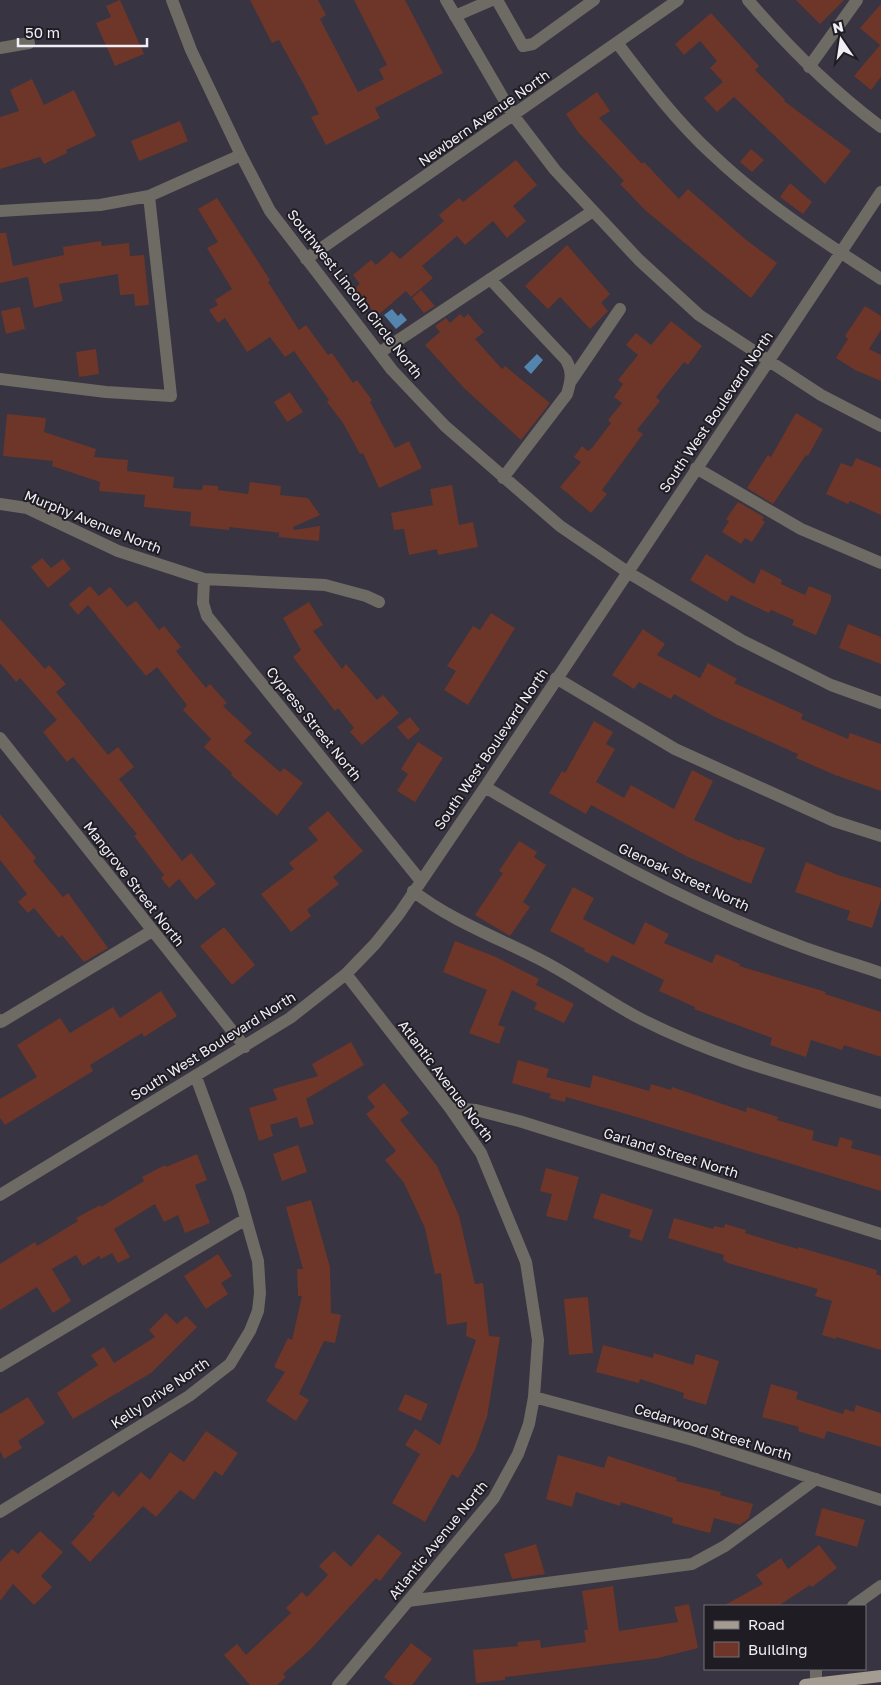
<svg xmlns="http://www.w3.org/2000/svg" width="881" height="1685" font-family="'Golos Text',sans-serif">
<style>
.water{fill:#5485ae}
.building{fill:#6d3629}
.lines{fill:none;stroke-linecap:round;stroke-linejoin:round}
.minor{stroke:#6e6a64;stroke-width:12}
.major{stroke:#a49c90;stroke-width:12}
.labels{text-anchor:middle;stroke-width:4;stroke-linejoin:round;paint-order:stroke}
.street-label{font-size:14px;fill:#f0eef6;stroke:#1f1d23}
</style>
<rect width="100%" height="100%" fill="#383441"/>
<path class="water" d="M392,309L398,316L401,313L407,320L396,329L384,315Z
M537,354L543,360L531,374L524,367Z"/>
<path class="building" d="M120,0L144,54L115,66L96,23L111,17L106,6Z
M250,0H318L326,15L320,19L358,92L384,79L379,69L387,65L354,0H405L443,73L375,108L380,118L326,145L311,117L319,114L303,83L279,40L272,43Z
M796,0H844L820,24Z
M881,4V77L871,90L854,76L880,45L860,28Z
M711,13L759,66L755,70L785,100L784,101L851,151L825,184L734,97L717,112L704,98L723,82L710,68L717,61L700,41L684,55L675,44Z
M32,79L44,105L74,90L96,136L66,150L67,153L44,164L40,157L0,169V117L19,111L10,90Z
M597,92L610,111L599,118L642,164L644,162L679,199L688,189L745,239L777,263L751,298L645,210L620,184L624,181L578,132L566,114Z
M180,121L188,141L139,161L131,141Z
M751,149L764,160L752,172L740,162Z
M516,160L537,185L513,206L526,221L507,238L493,221L465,245L457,236L422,266L433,278L411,297L406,291L377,316L354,289L360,284L353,275L371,260L376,265L392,251L400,259L444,221L439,215L459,198L463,202Z
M790,183L812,202L803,214L780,197Z
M217,198L270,280L268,282L299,330L306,325L328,355L332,353L353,383L357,380L372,400L370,402L395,448L409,441L422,468L379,488L363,453L360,454L343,423L327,402L329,400L294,351L285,357L270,337L247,352L225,318L218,323L209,310L218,305L215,300L232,289L207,248L218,242L198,209Z
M0,233H6L13,266L64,255L63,247L101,241L102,246L129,243L130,256L144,255L149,305L135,306L134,294L120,295L118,274L59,284L63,301L34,308L28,277L0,283Z
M567,245L610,294L601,303L608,311L590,329L560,297L548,309L525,286Z
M421,290L435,306L424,313L412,298Z
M865,306L881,316V330L869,349L881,355V381L855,370L836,358L848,339L845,336Z
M20,307L25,329L6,334L1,311Z
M460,314L464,318L468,314L484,332L475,339L502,369L505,366L550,403L521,440L464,388L425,345L440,332L435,326L446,318L450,323Z
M671,321L702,346L688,365L684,362L656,397L660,401L637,430L643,434L602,490L607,494L591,513L560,487L581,462L574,457L582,446L588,451L592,448L611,423L608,420L622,403L614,397L623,384L618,380L638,355L626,345L636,333L651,345Z
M96,349L99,374L79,377L76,352Z
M290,392L303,412L287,422L274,402Z
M796,413L823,429L808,456L806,455L773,504L747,488L768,455L771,457Z
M7,414L46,418L44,432L96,449L94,457L128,460L127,471L174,477L173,488L202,490L203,485L218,486V490L248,494L250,482L281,486L280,495L308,498L320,515L293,527L294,530L320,526L319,541L279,537V533H282L229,527V530L190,526L191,512L144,507L145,495L99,491L100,482L52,466L53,461L3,456Z
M856,458L881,468V515L850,501L848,504L826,494L841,463L852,467Z
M452,485L459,525L473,522L478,547L438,555L437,549L409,555L404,529L394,530L391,513L433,505L430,489Z
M738,502L764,517L762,520L765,522L752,542L745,538L741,544L722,532L729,521L726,519Z
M706,554L754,584L761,569L782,580L781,584L805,595L809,586L831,595V600L816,635L792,625L794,620L771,610L769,613L731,595L727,602L690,580Z
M42,558L51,568L63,559L71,569L48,588L31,567Z
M90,586L99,596L110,587L127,607L136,601L159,630L164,626L181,647L176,651L206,688L210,684L227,703L223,706L252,733L244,741L280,772L284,768L303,783L277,816L231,775L232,773L204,747L211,739L183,710L187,705L157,667L146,676L88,605L78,615L69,604Z
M309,602L323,625L313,631L342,669L346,664L377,700L383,695L399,713L362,745L350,732L354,728L338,708L335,711L293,657L301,650L283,618Z
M491,613L515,628L468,705L444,690L456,671L447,666L473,626L480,630Z
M0,619L45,669L49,665L66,684L56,692L108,755L118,747L134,767L119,779L182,861L191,853L216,884L196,900L179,879L169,888L161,878L164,875L134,836L137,834L103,793L73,757L67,762L43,732L57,720L20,678L16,682L0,663Z
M848,624L881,637V664L839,648Z
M643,629L665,644L657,655L700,678L708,663L737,679L734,683L803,714L801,719L848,739L850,733L881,744V791L835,775L796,758L798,754L715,717L674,694L671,699L639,682L634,689L612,675Z
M410,717L420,730L408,740L397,727Z
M594,721L613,732L606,744L615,749L596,782L624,798L631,785L674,809L692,770L713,781L694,820L740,841L741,839L765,848L751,884L688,857L591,805L586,814L549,793L562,771L565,773Z
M418,742L443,758L415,802L397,791L408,774L401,769Z
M328,811L363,851L333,877L339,884L307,910L311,916L291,932L261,894L294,869L289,863L318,840L308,828Z
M0,814L36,858L33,861L63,897L68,893L108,948L84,962L62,935L59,938L34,908L28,913L18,902L27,894L0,860Z
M519,841L537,852L534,857L546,865L523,902L530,907L510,936L475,915L503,873L499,871Z
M806,862L838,875L881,888V900L872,928L847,920L850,911L795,892Z
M573,887L594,898L583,919L634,945L645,922L669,934L664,943L712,963L716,954L740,964L739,966L826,992L825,994L881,1012V1057L844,1045L842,1050L811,1040L806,1057L770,1045L772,1038L694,1009L695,1007L659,991L664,980L612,955L608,963L584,951L585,949L550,931Z
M224,927L255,965L232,985L200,946Z
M455,941L496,957L539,979L536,985L574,1004L564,1023L534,1009L537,1003L512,990L498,1025L505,1027L499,1044L469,1033L487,990L443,972Z
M161,991L177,1016L144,1037L142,1033L90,1065L93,1071L5,1125L0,1118V1099L37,1077L17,1045L60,1018L70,1033L113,1007L120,1018Z
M351,1042L364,1065L306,1099L314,1124L300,1128L297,1117L270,1125L273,1136L259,1141L249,1108L277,1100L273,1089L318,1076L312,1064Z
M518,1060L549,1069L546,1077L590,1088L593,1075L649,1091L651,1084L671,1090L672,1087L746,1112L747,1107L778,1117L777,1120L814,1131L812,1140L837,1147L840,1137L853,1141L851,1148L881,1156V1191L623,1113L566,1097L565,1102L549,1098L551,1094L512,1083Z
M384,1083L409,1113L400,1120L437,1166L459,1216L475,1284L483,1283L489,1336L500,1337L487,1417L475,1450L458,1478L452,1474L425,1522L392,1503L420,1454L405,1445L415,1429L440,1445L476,1340L466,1336L467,1322L447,1325L441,1273L435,1274L425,1228L404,1183L385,1160L396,1151L366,1114L375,1107L367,1097Z
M298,1145L307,1172L282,1181L273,1154Z
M197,1154L207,1180L195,1185L210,1223L185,1233L178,1215L164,1222L155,1204L114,1229L130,1257L118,1263L112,1253L101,1259L99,1256L83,1266L76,1255L52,1269L71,1301L53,1313L37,1287L0,1310V1264L35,1242L37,1246L78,1221L76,1218L100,1205L101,1207L144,1181L142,1177L165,1165L166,1167Z
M546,1168L579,1177L567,1221L546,1216L552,1194L540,1191Z
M601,1193L653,1210L642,1241L629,1237L631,1230L593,1218Z
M311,1200L330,1267L331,1313L341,1315L335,1343L324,1341L299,1394L309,1400L296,1421L266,1401L285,1372L274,1367L288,1338L292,1340L302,1296H298L297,1269H303L286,1207Z
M674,1218L713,1229L714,1226L724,1228L725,1224L746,1230L745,1233L798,1249V1247L877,1270L876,1274L881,1276V1350L836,1337V1339L822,1335L832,1301L815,1296L818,1289L728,1263L723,1260L724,1255L668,1238Z
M218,1254L232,1276L221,1283L228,1294L206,1309L184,1276Z
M588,1297L593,1353L569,1355L564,1299Z
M166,1313L177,1324L186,1316L197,1327L151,1373L73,1419L57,1393L98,1365L91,1355L104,1347L114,1363L155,1337L149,1330Z
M603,1345L653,1358L654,1353L693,1365L696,1354L719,1361L706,1405L683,1398L684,1393L640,1379L639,1383L596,1372Z
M771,1384L798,1392L796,1399L843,1414L845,1409L854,1412L856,1405L881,1413V1447L827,1431L824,1439L798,1431L799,1427L762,1417Z
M405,1394L428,1404L421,1421L398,1410Z
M28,1397L45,1423L18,1441L22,1448L4,1459L0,1451V1414Z
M206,1431L238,1453L222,1476L215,1471L194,1500L180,1490L156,1517L143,1506L90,1562L71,1543L95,1516L93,1514L113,1491L119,1497L141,1472L150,1480L170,1452L184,1462Z
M558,1455L604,1468L608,1456L677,1478L676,1481L721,1492L720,1495L753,1504L749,1518L740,1525L714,1518L710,1533L672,1523L673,1518L621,1502L620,1506L576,1492L572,1507L546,1499Z
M822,1508L865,1520L857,1547L815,1535Z
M40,1531L63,1552L41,1576L52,1587L34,1605L13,1584L0,1601V1562L12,1549L18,1554Z
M378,1534L402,1553L380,1581L376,1578L310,1650L283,1674L286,1677L277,1685H250L224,1655L237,1644L246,1655L291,1613L286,1608L302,1592L307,1597L328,1575L319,1566L334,1551L351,1567Z
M536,1544L545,1574L512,1579L504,1554Z
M819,1545L837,1568L812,1587L810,1585L778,1606H723L763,1584L756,1575L781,1558L788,1569Z
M613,1586L619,1631L678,1622L674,1607L689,1604L698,1648L658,1658L505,1677V1680L476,1683L473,1650L518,1646L517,1642L540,1640L541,1648L586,1642L584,1630H588L582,1591Z
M411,1643L432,1659L412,1685H394L384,1677Z"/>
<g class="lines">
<path class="minor" d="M172,0L191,50L241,155L270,211L392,370L445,426L560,526L629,573L741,640L831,685L881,703
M446,0L513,115L555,170L639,260L699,315L821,395L881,426
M497,0L523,46L533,44L594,0
M748,0C789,48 830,89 881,127
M455,16L492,0
M618,44C647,82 676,121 712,154C762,202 823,241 881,279
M0,48L29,43
M809,67L857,0
M0,211L100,205L149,196L241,155
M306,259L678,0
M490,279L566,360C573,372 571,381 567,394L503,478
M379,353L593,211
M0,379L106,392L171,396L149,196
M571,381L620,309
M696,468L801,529L881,563
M0,504L27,508L118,551L204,579L325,585L366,596L379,602
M204,579L203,603L207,616L420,880
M556,678L675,749L834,821L881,836
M0,738L245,1047
M485,787C584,846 686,904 795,944C823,955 852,963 881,973
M413,891C449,919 493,936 533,956C571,974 604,1000 641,1019C717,1058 800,1079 881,1103
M0,1020L1,1022L152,931
M450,1108L476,1110L519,1121L881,1234
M0,1195L290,1018L346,974L375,944L399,914L485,787L881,192
M0,1366L246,1219
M534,1397L693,1440L881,1500
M0,1512L189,1396L230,1364L250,1331L258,1311L260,1293L258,1261L239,1194L196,1077
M408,1601L692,1564L725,1546L816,1479
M853,1606L881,1586
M816,1669V1685
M338,1685L494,1498L518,1454L529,1424L534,1397L538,1340L526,1262L481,1153L450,1108L346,974"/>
<path class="major" d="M805,1685L881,1676"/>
</g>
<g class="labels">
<g class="street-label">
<text transform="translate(484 118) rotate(-35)" y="5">Newbern Avenue North</text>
<text transform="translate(355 294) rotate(52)" y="5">Southwest Lincoln Circle North</text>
<text transform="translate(716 412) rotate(-56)" y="5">South West Boulevard North</text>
<text transform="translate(93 522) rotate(22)" y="5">Murphy Avenue North</text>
<text transform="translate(314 724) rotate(51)" y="5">Cypress Street North</text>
<text transform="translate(491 749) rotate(-56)" y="5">South West Boulevard North</text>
<text transform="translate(684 877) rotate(25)" y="5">Glenoak Street North</text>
<text transform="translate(134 884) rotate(52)" y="5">Mangrove Street North</text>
<text transform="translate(213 1046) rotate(-32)" y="5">South West Boulevard North</text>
<text transform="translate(446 1081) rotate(53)" y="5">Atlantic Avenue North</text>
<text transform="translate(671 1153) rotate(17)" y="5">Garland Street North</text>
<text transform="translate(160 1393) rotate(-34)" y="5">Kelly Drive North</text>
<text transform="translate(713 1432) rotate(17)" y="5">Cedarwood Street North</text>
<text transform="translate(438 1540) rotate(-51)" y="5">Atlantic Avenue North</text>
</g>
</g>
<rect x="704" y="1605" width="162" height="65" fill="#1f1d23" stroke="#737177"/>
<rect x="714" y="1621" width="25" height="8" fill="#a49c90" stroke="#737177"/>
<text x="748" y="1630" font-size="15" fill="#f0eef6">Road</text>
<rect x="714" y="1642" width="25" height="15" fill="#6d3629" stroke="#737177"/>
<text x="748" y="1655" font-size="15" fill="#f0eef6">Building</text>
<g transform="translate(841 40) rotate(347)" stroke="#1f1d23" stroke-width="4" paint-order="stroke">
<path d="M0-4L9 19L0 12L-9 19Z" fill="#f0eef6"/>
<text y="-8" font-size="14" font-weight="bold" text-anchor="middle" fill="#f0eef6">N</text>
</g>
<path d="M18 38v8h129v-8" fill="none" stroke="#f0eef6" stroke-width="2.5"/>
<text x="25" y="38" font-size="15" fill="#f0eef6" stroke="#1f1d23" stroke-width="4" paint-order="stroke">50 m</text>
</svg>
